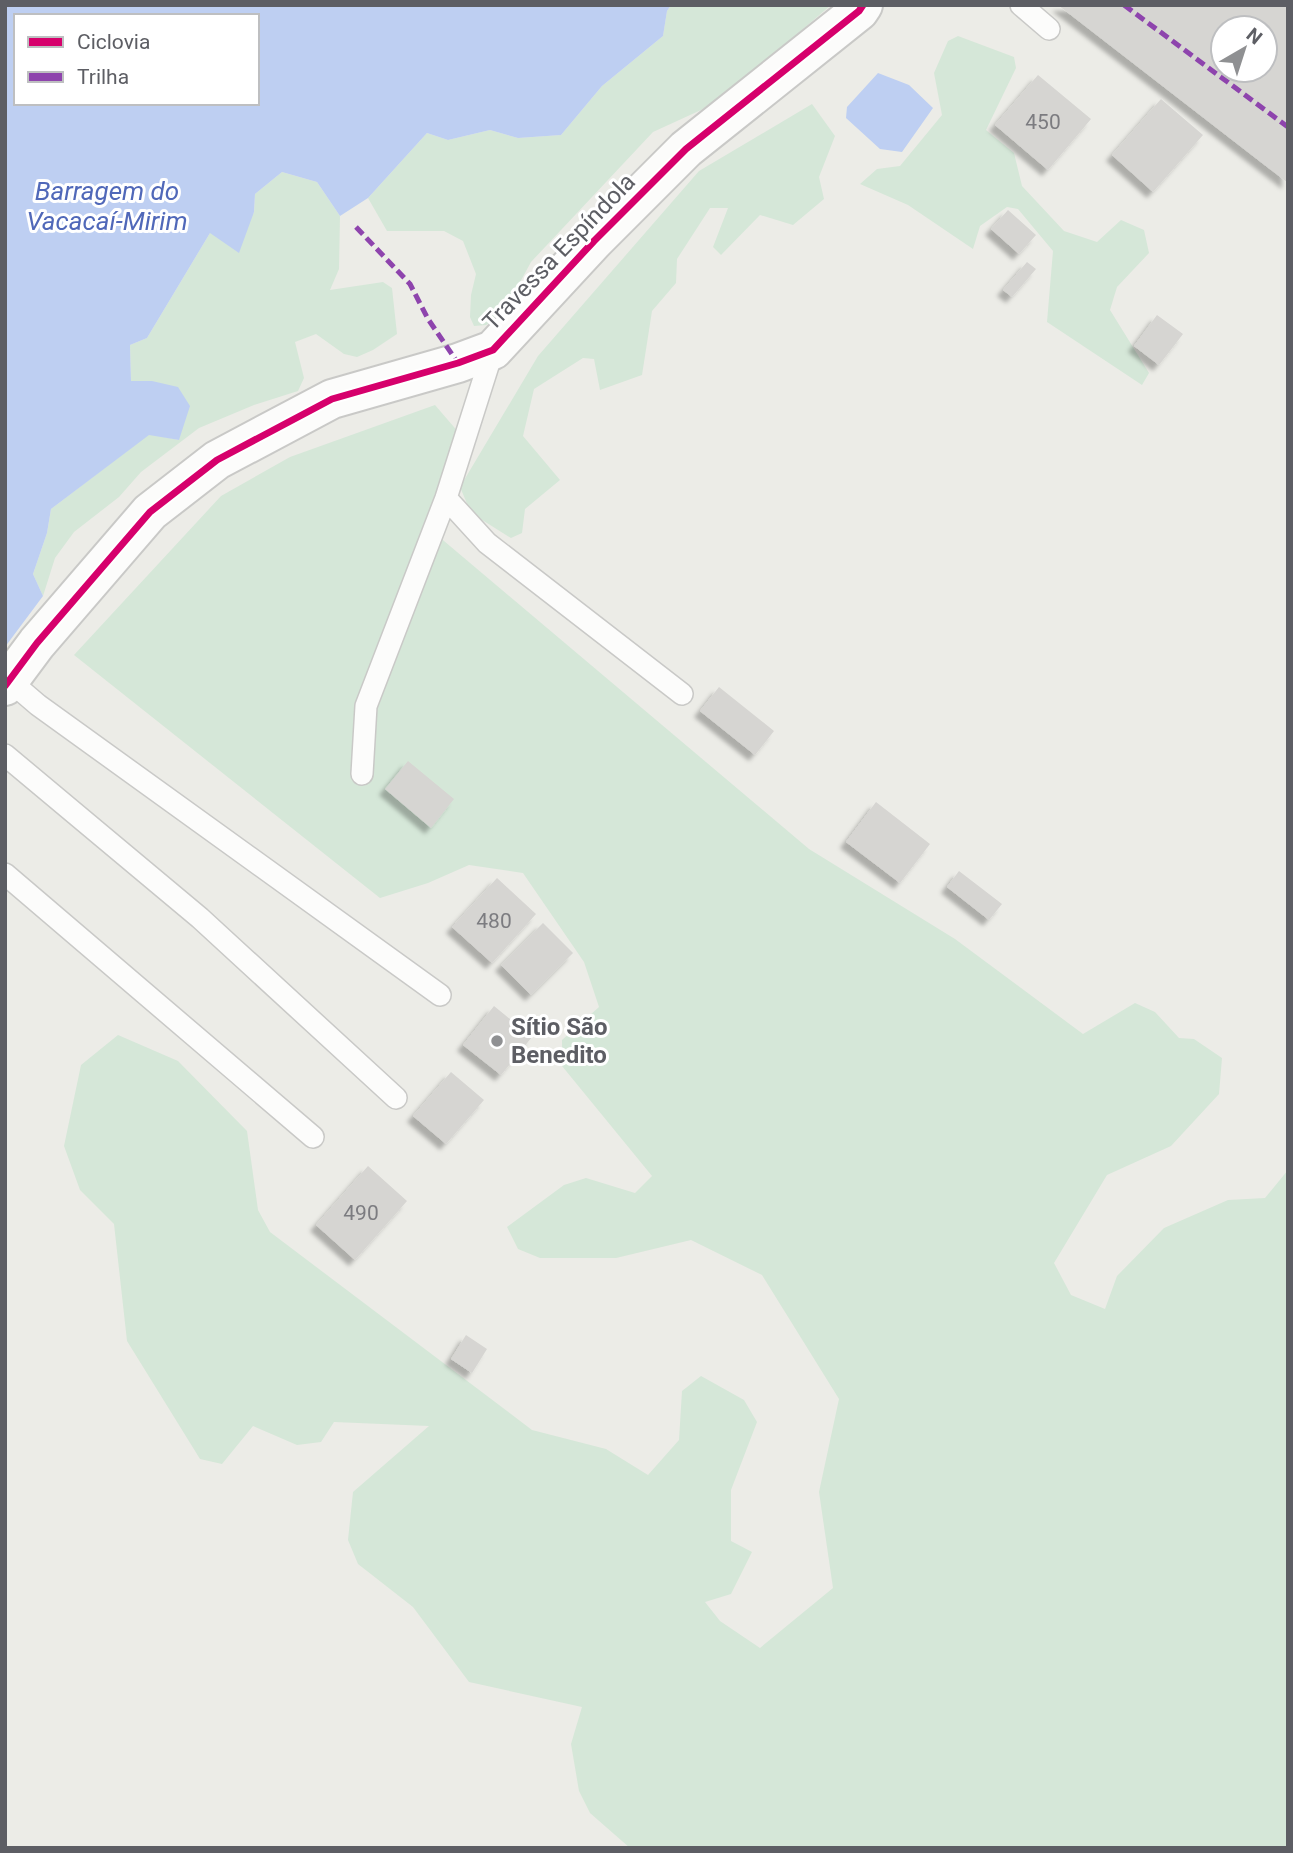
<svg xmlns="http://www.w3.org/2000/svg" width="1293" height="1853" font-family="Roboto,sans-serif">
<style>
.green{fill:#d5e7d8}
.water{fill:#becff2;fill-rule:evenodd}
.building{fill:#d6d5d2;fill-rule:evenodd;filter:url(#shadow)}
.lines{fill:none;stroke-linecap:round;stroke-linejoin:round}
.service-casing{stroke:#c9c9c7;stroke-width:24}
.minor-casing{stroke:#c9c9c7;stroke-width:42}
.service{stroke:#fcfcfb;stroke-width:21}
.minor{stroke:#fcfcfb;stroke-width:38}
.quiet{stroke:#8e44ad;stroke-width:5;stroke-dasharray:10 5;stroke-linecap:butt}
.cycleway-casing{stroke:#fff;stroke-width:11}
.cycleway{stroke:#d6006c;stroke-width:7}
.poi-dot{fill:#8f9092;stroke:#fff;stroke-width:2.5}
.labels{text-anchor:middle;stroke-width:6;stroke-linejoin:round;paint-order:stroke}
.number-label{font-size:21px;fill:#7c7c80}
.street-label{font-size:24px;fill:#5d5e64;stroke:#fff}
.poi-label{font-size:24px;font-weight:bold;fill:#5d5e64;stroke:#fff;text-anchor:start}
.water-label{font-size:26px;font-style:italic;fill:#5068b9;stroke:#fff}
</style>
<defs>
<filter id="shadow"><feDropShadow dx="-6" dy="6" stdDeviation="2" flood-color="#0004"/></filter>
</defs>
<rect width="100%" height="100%" fill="#ecece7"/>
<path class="green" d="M671,5H831L740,83L701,110L653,132L531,262L501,317L486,325L474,326L470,317L471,295L476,274L463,241L444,231H387L368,198L427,133L448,140L490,130L518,138L561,135L602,86L663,36L667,11Z
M958,36L1014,57L1016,68L986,130L1014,153L1022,186L1064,231L1097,242L1121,220L1144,230L1149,253L1117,287L1110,310L1149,373L1142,385L1047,322L1053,251L1018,209L1007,207L980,226L973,249L908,205L860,184L877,169L900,166L942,115L934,73L948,41Z
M812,104L835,136L819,177L824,199L793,225L760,215L721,255L713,247L728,208H710L677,259L676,283L652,311L642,375L600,390L594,359L583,358L534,389L523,436L560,480L525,509L522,533L511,538L471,513L460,487L538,356L699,171Z
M282,172L317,182L340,216L339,269L330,290L383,282L392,288L397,334L373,350L357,357L344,354L316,334L295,342L304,378L298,391L254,405L199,428L141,472L119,497L74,532L55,558L43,596L33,574L47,533L51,509L149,434L179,440L152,381H131L130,345L147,338L210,233L254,213L255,194Z
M435,405L466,441L431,530L809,849L955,939L1083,1034L1135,1003L1155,1012L1179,1038L1194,1039L1222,1058L1219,1094L1171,1146L1107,1175L1054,1263L1071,1295L1105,1309L1117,1276L1164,1228L1228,1200L1265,1198L1288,1170V1848H630L590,1813L579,1791L571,1744L582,1707L469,1682L413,1607L358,1564L348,1540L353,1492L429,1426L334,1422L321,1442L297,1445L253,1426L222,1464L200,1459L127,1341L114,1224L80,1190L64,1146L81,1065L118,1035L178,1061L247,1131L258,1210L270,1232L532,1430L606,1449L648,1475L679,1440L682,1391L701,1376L744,1400L757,1422L731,1490V1541L752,1552L731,1594L705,1602L720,1621L760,1648L833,1588L819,1492L839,1399L762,1275L691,1240L616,1258H540L518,1249L507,1227L564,1185L586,1178L635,1193L652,1176L562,1066V1040L599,1007L584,962L523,873L469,865L428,883L380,898L74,655L221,496L290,457Z"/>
<path class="water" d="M5,5H671L667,11L663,36L602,86L561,135L518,138L490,130L448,140L427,133L368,198L340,216L317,182L282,172L255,194L254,212L239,253L210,233L147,338L130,345L131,381H152L178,387L190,406L179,440L149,435L51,509L47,533L33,574L43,596L5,647ZM16,16H257V103H16Z
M878,73L909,85L933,108L902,152L880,149L846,118L847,107Z"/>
<path class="building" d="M1058,5H1288V183ZM1223,28H1265V70H1223Z
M1038,75L1091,119L1048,170L995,125Z
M1161,99L1203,135L1153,192L1112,155Z
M1008,210L1036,235L1019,254L991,229Z
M1027,262L1036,269L1012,297L1003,290Z
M1157,315L1183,334L1159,365L1134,346Z
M719,687L774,731L755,755L700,711Z
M408,761L454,799L431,828L385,789Z
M876,802L930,844L900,883L846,842Z
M959,871L1002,904L989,920L947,887Z
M497,878L536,914L492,963L452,927Z
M543,923L573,953L531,995L501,965Z
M494,1006L532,1037L501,1075L463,1045Z
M451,1072L484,1100L446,1144L413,1116Z
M368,1166L407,1201L355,1260L316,1225Z
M466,1335L487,1349L472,1373L451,1359Z"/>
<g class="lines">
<defs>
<path id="service" d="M1021,5L1049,29
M446,498L487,543L682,694
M10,681L38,705L440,995
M5,755L200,918L396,1098
M362,774L366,706L446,498L493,350
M5,874L313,1137"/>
<path id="minor" d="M5,686L37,643L150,512L217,460L332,399L458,363L493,350L594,241L686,149L859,11L863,5"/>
</defs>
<use href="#service" class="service-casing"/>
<use href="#minor" class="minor-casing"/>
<use href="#service" class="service"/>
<use href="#minor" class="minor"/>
<path class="quiet" d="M1124,5L1288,127
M356,227L410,284L428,319L458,363"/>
<defs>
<path id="cycleway" d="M5,686L37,643L150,512L217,460L332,399L458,363L493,350L594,241L686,149L859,11L863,5"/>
</defs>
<use href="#cycleway" class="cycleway-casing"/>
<use href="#cycleway" class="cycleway"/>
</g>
<circle class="poi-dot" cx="497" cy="1041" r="7"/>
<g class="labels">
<g class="number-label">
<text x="1043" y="129">450</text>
<text x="494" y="928">480</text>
<text x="361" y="1220">490</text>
</g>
<g class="street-label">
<text transform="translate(559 252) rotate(-46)" y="8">Travessa Espíndola</text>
</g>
<g class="poi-label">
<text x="511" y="1035">Sítio São<tspan x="511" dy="28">Benedito</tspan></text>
</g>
<g class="water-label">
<text x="107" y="200">Barragem do<tspan x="107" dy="30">Vacacaí-Mirim</tspan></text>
</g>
</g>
<rect width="1293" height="1853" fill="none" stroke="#5d5e64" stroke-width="14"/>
<rect x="14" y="14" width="245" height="91" fill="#ffffff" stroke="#bebfc1" stroke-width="2"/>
<rect x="28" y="37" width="35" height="10" fill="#d6006c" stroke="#bebfc1" stroke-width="2"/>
<text x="77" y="49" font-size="21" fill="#5d5e64">Ciclovia</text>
<rect x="28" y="72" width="35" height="10" fill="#8e44ad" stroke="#bebfc1" stroke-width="2"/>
<text x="77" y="84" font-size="21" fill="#5d5e64">Trilha</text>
<g transform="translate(1244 49) rotate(39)"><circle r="33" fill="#ffffff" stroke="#bebfc1" stroke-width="2"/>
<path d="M0-5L12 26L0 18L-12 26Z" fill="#8f9092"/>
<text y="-10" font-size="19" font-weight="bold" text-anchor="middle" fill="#5d5e64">N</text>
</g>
</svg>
